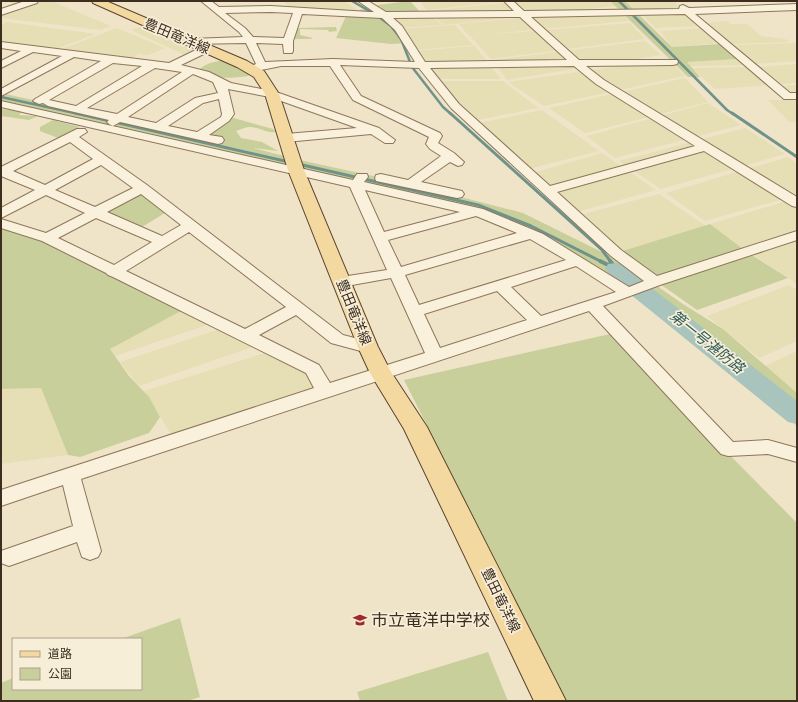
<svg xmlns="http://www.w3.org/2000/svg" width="798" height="702" font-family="Spectral,'Noto Sans JP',serif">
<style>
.farmland{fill:#e6deb5}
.green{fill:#c9cf9b}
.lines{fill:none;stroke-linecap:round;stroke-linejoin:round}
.stream-far2{stroke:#6f938a;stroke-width:2.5}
.stream-far1{stroke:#6f938a;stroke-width:3}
.stream{stroke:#6f938a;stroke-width:4}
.river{fill:#a9c4bc;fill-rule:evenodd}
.minor-casing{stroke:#8d765c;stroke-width:2}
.major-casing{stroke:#5b4430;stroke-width:2}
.minor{fill:#faf1dc;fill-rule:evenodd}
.major{fill:#f3d9a0;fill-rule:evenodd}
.labels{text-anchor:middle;stroke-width:3.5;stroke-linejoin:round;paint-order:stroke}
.street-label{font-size:14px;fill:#3d2e20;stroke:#f7eed8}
.water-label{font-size:15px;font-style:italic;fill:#2f5d5a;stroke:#f7eed8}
.near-poi-label{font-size:17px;fill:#3d2e20;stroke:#f7eed8;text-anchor:start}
</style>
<rect width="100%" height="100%" fill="#f0e4c8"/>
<path class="farmland" d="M7,1H51L111,26L100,30L1,18V12L17,6Z
M282,1H343L363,13L290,8Z
M420,1H510L426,10Z
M523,1H610L616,6L445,25L426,11Z
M625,1H674L683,10L638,12Z
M616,8L629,21L469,36L459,24Z
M685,13L700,26L656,28L642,15Z
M384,14H427L443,25L399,28Z
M727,21L730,24H747L761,36L785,39L790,42L731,44L707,23Z
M7,22L96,34L53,50L1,42V25Z
M630,23L645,39L491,59L470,36Z
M455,25L473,45L413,50L400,29Z
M145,26L200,50L187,56L131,30Z
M117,28L165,48L148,55L139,54L128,60L59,50Z
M703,28L720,43L672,47L660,31Z
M645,41L661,55L507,80L492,60Z
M797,43V61L754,64L733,45Z
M475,46L501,79H433L414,51Z
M668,59L685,76L544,106L508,82Z
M739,59L746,65L690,66L687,62Z
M797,64V83L780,84L758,67Z
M748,67L770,85L715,89L692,68Z
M685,78L708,102L585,133L549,108Z
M435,81H503L538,108L472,121Z
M797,85V122H789L768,100H796L781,86Z
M708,103L741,125L615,158L587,136Z
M542,110L599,151L525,170L475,124Z
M745,128L785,154L661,189L619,161Z
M602,153L656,190L573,213L529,174Z
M788,157L797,163V195L705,221L666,193Z
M659,194L706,226L616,253L576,216Z
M797,198V234L747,252L710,224Z
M797,240V284L754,255Z
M789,285L797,290V341L759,358L707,316Z
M181,311L216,322L115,356L110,349Z
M226,327L261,344L139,386L120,362Z
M274,350L313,369L325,391L171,434L144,391Z
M797,351V393L765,366Z
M41,388L68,455L1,464V389Z"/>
<path class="green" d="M410,1L422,14H383L409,43L391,44L336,38L347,14L363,13L359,10L373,8L370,6Z
M610,1H625L672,47L721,44L738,59L687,62L700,77H688Z
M336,27L337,31L329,32L328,30L300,29V35L313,38L311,39H295L293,36L296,28Z
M232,60L250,73L248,76C228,79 218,79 198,71C205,62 221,60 232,60Z
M1,93L210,139L207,134L230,117L273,129L277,132C267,134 260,127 249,127C245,127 240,130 236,131L241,138L262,142L278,151L253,148L304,161L415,185L523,213L624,263L683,304L723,329L797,393V426L710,350L625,291L559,250L472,210L1,104Z
M1,109L22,111L19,115L38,116L29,120L1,116Z
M53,120L80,127L58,138L40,131V127Z
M142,188L170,210L137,230L100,210Z
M1,223L47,238L181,311L110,349L129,376L149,397L160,417L149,433L80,457L68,455L41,388L1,389Z
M710,224L747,252L788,278L697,310L616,253Z
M610,334L797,523V701H566L404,380Z
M180,618L200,697L187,701H1V683L13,678V689H141V639H121Z
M488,652L508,701H360L357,692Z"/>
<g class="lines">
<path class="stream-far2" d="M352,1L371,12
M619,1L727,110L733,114
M379,17L391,26L401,39L412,67L443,107L451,114
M1,97L79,114"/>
<path class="stream-far1" d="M75,113L289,162
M450,113L602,250L611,262
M732,113L797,157
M298,164L478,205L531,226L602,262"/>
<path class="stream" d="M600,261L616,269
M610,261L615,267"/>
<path class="river" d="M616,263L624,264L635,275L797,401V424L788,422L619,285L605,269L608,264Z"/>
<defs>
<path id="minor" d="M25,1H38L37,3L1,15V9Z
M201,1H211L219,7L271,6L370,12H374L358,1H368L386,12L514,11L504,1H513L524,11L679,9L680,6L683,5L689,8L797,4V10L695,14L790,93H797V99H784L685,14L531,17L579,60H677L678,62L677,64L673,65L586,66L604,80L797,197V207L792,206L704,151L557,192L621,250L657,276L797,231V240L660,285L603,306L733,442L768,440L797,448V462L768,454L728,456L721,454L589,311L81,479L101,551L98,557L90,560L82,557L77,542L9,566L1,563V551L73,526L63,485L1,506V490L314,388L306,373L113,277L108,275L106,273L42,241L1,228V219L46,233L85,213L46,195L1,218V208L35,190L1,176V167L77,129H85L87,132L79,137L147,185L343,335L374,343L376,347L374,351L368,353L331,343L296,315L259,335L319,365L330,383L425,353L391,278L341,287L336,285L333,282L336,279L341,277L387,270L350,187L1,107V101L353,180L357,174H367L368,177L364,182L483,209L543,234L629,287L644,281L611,256L451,108L419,68L340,65L361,96L440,133L442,136L438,143L454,153L464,162L462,165L458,166L450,162L421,182L462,191L464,194L462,197L457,198L376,181L375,178L376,175L381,174L408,180L441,156L430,149L426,144L429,137L353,100L330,66H281L252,72L247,69L248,67L256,64L246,43L188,44L186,42L188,40L191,39L243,37L239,32ZM271,12L293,13L284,38L253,37L245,28L225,13ZM302,14L382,18L395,30L415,62L333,59L265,62L256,43L283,44L284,53H292L293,51V41ZM520,17L567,60L425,62L402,26L393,18ZM574,66L596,84L695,146L550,186L459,104L430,68ZM70,142L93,159L45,185L13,171ZM101,165L133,188L95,207L55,190ZM365,190L460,212L384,232ZM141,194L181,225L162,236L107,212ZM476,216L517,233L401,267L388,240ZM96,218L152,242L114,265L58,238ZM189,232L286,307L245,329L126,271ZM530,239L566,260L419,305L405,275ZM576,266L616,292L541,316L511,287ZM497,291L527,320L440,348L424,314Z
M1,42L169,63L202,47H210L211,49L210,51L181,65L209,72L231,83L276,92L379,128L395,140L393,143H385L371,134L286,142L282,141L280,138L282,135L286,134L357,128L270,97L228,89L234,114L229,121L209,135L222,137L224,140L222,143L218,144L120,122L113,126L109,124L107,122L109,120L48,106L43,103L39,104L33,101L35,99L101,61L74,57L1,96V89L62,56L33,52L1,68V61L21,51L1,48ZM113,63L142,66L76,106L49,100ZM155,68L182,72L117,114L87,108ZM193,74L213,82L218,93L195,98L156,123L128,117ZM219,99L222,114L221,117L197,132L168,126L203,103Z"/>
<path id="major" d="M92,1H106L247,61L264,71L266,74L279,94L304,170L378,347L391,372L427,427L566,701H534L404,429L370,373L358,347L288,170L265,94L254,77L237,67L93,3Z"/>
</defs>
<use href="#minor" class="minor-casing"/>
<use href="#major" class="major-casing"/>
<use href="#minor" class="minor"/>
<use href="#major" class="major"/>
</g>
<defs>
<symbol id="school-bare" viewBox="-9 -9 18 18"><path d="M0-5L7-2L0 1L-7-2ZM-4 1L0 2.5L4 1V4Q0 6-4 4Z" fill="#9e2a2b" stroke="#f7eed8" stroke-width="2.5" paint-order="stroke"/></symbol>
</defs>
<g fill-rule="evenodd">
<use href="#school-bare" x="350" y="610" width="20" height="20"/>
</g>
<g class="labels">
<g class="street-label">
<text transform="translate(177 36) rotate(23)" y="5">豊田竜洋線</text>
<text transform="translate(354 312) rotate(68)" y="5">豊田竜洋線</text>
<text transform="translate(501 600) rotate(64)" y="5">豊田竜洋線</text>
</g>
<g class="water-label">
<text transform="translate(707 342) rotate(39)" y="5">第一号湛防路</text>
</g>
<g class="near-poi-label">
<text x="371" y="626">市立竜洋中学校</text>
</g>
</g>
<rect width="798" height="702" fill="none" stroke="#3d2e20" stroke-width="4"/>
<rect x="12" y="638" width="130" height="52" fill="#f7eed8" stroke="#ada18e"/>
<rect x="20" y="651" width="20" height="6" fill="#f3d9a0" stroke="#ada18e"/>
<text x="48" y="658" font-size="12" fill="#3d2e20">道路</text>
<rect x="20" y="668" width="20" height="12" fill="#c9cf9b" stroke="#ada18e"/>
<text x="48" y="678" font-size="12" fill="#3d2e20">公園</text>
</svg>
